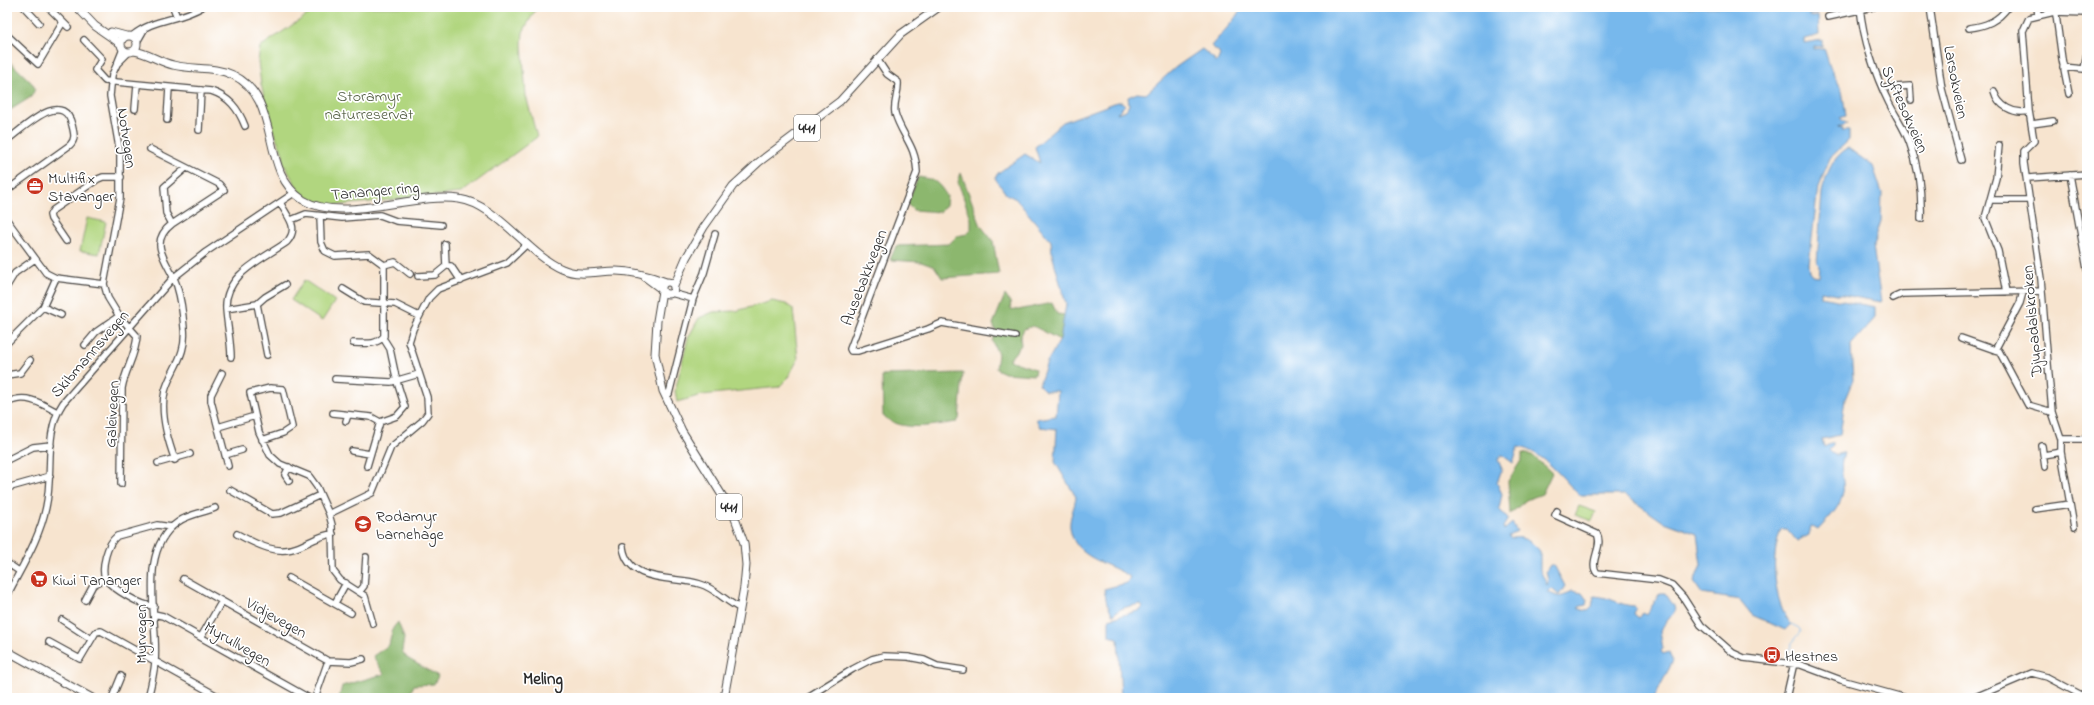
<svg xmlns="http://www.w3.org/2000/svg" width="2094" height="705" font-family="'Indie Flower',sans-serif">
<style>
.green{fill:#b1d67f;stroke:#6e8055}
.forest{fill:#8cb76e;stroke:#5c714c}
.water{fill:#77b8ec;stroke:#51728c}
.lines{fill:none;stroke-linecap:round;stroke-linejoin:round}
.stream{stroke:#77b8ec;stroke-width:1}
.minor-casing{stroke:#4a4744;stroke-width:8}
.major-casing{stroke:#4a4744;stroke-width:9}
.minor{stroke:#fff;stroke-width:5.5}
.major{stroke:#fff;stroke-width:7}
.labels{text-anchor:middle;stroke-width:3.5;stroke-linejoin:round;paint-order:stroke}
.shield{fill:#fff;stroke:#6b6b6b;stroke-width:1}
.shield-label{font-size:15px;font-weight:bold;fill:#2b2b2b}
.street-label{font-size:16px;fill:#2b2b2b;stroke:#fff}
.park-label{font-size:16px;fill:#535e44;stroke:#fff}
.poi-label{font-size:16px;fill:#2b2b2b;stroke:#fff;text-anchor:start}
.neighbourhood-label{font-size:17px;font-weight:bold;fill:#2b2b2b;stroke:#fff}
</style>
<rect width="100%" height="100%" fill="#fff"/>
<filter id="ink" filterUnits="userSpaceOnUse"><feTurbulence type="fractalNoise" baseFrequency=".025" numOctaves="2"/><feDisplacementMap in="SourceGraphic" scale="8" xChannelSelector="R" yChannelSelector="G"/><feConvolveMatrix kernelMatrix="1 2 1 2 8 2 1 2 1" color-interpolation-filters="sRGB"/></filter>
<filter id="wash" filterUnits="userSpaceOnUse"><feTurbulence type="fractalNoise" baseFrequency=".012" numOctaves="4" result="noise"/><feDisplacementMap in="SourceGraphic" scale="16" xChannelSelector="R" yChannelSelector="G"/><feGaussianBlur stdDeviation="0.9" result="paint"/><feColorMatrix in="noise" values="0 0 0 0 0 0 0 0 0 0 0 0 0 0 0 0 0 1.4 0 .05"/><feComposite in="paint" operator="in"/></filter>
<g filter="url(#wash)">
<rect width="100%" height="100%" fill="#f7e4cf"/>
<path class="green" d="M319,7H537L523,32L522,44L526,96L537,137L461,193L341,205L321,204L301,194L283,163V154L270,123L261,84L258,62L260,47Z
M87,218L106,222L99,254L80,251Z
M304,280L335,301L322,321L291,300Z
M772,301L786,304L793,309L798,359L790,374V376L779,387L702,395L677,402L675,391L688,338L699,318L713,312L736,311Z
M1579,506L1596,512L1592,521L1575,515Z"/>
<path class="forest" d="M7,59L33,84L35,89L31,97L7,112Z
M961,173L981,226L993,241L999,274L942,278L935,267L921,262L890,260L896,246L949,244L957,236L967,234L971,230V219L958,182Z
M918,177C935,179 938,182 947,196L946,205L940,212L913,210L907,204Z
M1005,295L1010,302L1011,309L1018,310L1052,303L1057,314L1065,315L1060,340L1033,326L1024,329L1020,337L1021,345L1009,360L1035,369L1034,375L1005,373L996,369L998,354L992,341L996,332L993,324Z
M963,373L959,419L957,422C934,425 903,433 883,416L882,375Z
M1522,453L1532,455L1552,473L1542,494L1526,500L1510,514L1508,481L1522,459Z
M398,622L404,638L402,651L407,658L438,676L434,684L414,685L408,698H339L342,686L384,674L373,656L389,645L393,628Z"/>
<path class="water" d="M1242,7H1813L1807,10L1817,8L1818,14L1808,15L1811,17L1818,16L1819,35L1804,39V43L1822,40V46L1814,47V49L1824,48L1830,67L1842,90L1846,116L1840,118L1847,124L1838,127L1843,128L1842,131H1849V140L1830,158L1818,187L1809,264L1810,272L1813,276L1819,277L1820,266L1817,263L1822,192C1826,175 1832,157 1848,148L1873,166L1882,193L1881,221L1873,246L1881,302L1821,291V297L1875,307V318L1851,345L1853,380L1845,399L1840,435L1822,439L1824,447L1833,443V446L1829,450C1838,460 1837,452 1844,453C1837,469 1847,483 1842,497C1838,510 1827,520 1818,530L1811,526L1809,535L1797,541L1787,529H1781C1770,556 1773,601 1791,624L1785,630L1752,615L1740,600L1702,594L1694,582L1701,565L1697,534L1662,521L1625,495H1579C1562,478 1543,451 1518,447L1513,463L1502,455L1498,460L1502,469L1497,483L1502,494L1499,509L1508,519L1503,527L1504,530L1512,523L1517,531L1508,536L1512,538C1524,536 1532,542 1540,551V570L1547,585L1548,581L1546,571L1550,565H1554L1565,586L1559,595L1552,589L1548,592C1559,598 1562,598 1572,591L1582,593L1587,600L1586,605L1578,607L1582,610L1588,611L1592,607L1594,596C1612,597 1618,605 1634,606L1636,608L1634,614L1639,618L1643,612L1647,614L1660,593H1665L1674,606L1675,611L1660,630L1663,649L1661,651L1663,654L1669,652L1673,661L1654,698H1121L1118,638L1109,636V619L1141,610L1142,607L1140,604C1131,606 1120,607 1113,615L1107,604L1104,589L1127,583L1130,577C1109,562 1073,559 1070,527C1069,517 1075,507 1076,497L1055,462L1057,429L1040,427L1036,419L1056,416L1058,391H1045L1039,385L1047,362L1060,340L1066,304L1052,254L1051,241L1016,199L1006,194L995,178L998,173L1025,154L1040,163L1035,147L1063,122L1117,102H1122L1125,105L1117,113L1126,110L1129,105L1128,97L1137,93L1146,94L1176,67L1202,49L1214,59V62H1217L1220,55L1219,52L1211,46L1233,21Z"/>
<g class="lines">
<path class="stream" d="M1788,654L1792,643L1801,632L1799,628L1791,624"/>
</g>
</g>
<g filter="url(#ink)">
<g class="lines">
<defs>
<path id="minor" d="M24,7L39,23
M48,7L68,27
M173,7L177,17
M1860,7C1863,39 1875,75 1889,103C1896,117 1905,129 1910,144C1919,168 1922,193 1921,219
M1930,7L1942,89L1961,160
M2037,7L2038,15
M2053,7L2056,15L2062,59L2069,94
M1828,17L1873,7
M1969,28C1986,26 1998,21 2008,7
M7,35L38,64L63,22
M132,36C154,18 179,21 202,7
M84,40L102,59L95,70L105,81L211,91C229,97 238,108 245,126
M137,42L145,28
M123,49L117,64L129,52
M877,59L887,74L898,82C899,93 893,102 895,113C901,135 916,145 917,172L850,349L851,351H858L928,329L942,323L1015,336
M117,64L112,75L110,96L120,153V198L104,284L108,298L119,316L137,336C136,355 125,370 122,388L121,484
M2063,67L2084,69L2087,54
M1882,88L1910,86L1911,100
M1994,91C1998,106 2014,115 2029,111
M135,109L137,85
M167,120L169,88
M2032,124L2053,121
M2087,125V135
M199,130L201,90
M7,140C24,128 63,88 72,125C74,133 76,139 70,145L7,190
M1999,145L1996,178L1985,218L1998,251L2006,292
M150,149L219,184L224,190L172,224C146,244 169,262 177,286C181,299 183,314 184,328C187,356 172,367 165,391C160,412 168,441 175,460
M2070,175L2087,269
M2028,178L2087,174
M1990,200H2030
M320,216L321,242L325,251L335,256L369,254L384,265V336C376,346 364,343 353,343
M7,220L46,273L56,278L104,284
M291,220L306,214L342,218L380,215L396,221L441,225
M172,224L166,213L164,187L186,168
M66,241L51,219L50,215L53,210L98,179L103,177H121
M445,244L446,266
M384,265L395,262L410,274
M418,276L435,275L446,266H451L461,281
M7,286L15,273L35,259
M343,289L364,302L395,304L419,316
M2023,292L2020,303L1995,350L1999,351L2028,405L2052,412
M671,293L693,299
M1893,298L1902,294L2042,291
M257,304L267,355
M43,307L61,315
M226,309L257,304L265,297L285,285
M1961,338L1995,350
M7,343L43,307L56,278
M85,345L96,332L119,316
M231,357C231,341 227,325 226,309C224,274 263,259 287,242C300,227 287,217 281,204
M222,373L211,395V401L228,466
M7,375L20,373L30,360
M335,379L391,382L419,374
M669,394L693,299L704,273L715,234
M7,403C25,393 41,403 57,412
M333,413L371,417L380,422L367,466
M346,421L348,415
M380,422L397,416L405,407L397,382L390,349L385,341
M218,427L255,416
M2061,439L2052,412L2041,279L2024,163V151L2034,141L2029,111L2023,31L2029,18L2054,12L2087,13
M2061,439V452L2074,527
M2061,439H2087
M262,440L283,433L292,427L283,389L270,388L250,393L259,432L270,455L280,464L309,476L317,487L329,514L332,525L333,571L340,580L365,596L373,624
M2042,446L2045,467
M352,451L370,454
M225,455L242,450
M2044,455L2061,452
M7,460L33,447L51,445
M158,463L190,454
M289,467L285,475L289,481
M7,488L50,476
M230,490L272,514L281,513L320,495
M2035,509L2070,504
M1557,511L1555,515L1597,534C1604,546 1588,562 1597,573L1659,580L1672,585L1683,597L1701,625L1733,653L1744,658L1801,665L1841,680L1906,698
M329,514L372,493L391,447L422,421L428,413L427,397L409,342L413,329L429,298L438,289L507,263L527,244
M237,534C256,544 277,556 298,547C310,542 320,535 333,534
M623,547C628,584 674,576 700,584C715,588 726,602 740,608
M7,563L19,571
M289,578L351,613
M183,579L328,661L351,662L363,659
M360,591L364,586L366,557
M7,596C21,568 40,538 46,507C54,472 43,433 63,403L173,278L206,252L294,193
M85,600L93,585L105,579
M335,603L346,583
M154,606C140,606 114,589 105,579C101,567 107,544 117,536L157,525L172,527
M154,614L163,616L309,698
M62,620L91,639
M201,637L222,601
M49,642L80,659L96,632L101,631L221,698
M112,698L121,676
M148,698C151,686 154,674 155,662C159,619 136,551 178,522C189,514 203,513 215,508
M315,698L328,661
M806,698L853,669L872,659L884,656L908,657L924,660L937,666L963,670
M1786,698L1794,663
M1973,698L2032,673L2047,677L2087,698"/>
<path id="major" d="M77,7L95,26L121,44
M111,32L126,36
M121 44a8 8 0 1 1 16 0a8 8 0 1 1-16 0Z
M134,51C148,53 159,62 173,65C193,70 214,66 233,75C283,99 258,171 303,200C343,224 414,192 459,199C497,204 527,254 562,269C580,277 598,271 616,271C634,271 650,276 666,282
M645,277L661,289
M662 288a6 6 0 1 1 12 0a6 6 0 1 1-12 0Z
M674,286L686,258L704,227L733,186L759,162L840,101L901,34L939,7
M662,291L657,321L655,354L663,391L682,431L733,513L744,543L746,565L744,587L724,698
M7,651L92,698"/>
</defs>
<use href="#minor" class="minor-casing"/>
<use href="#major" class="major-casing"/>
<use href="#minor" class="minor"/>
<use href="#major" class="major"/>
</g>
</g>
<defs>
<symbol id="office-disc" viewBox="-11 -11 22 22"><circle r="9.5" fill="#c8321e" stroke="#fff"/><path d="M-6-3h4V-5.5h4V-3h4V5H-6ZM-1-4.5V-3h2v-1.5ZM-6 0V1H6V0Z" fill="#fff"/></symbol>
<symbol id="school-disc" viewBox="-11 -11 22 22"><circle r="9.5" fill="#c8321e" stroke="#fff"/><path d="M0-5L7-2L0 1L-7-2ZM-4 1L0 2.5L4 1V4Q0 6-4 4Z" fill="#fff"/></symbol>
<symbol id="supermarket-disc" viewBox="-11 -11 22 22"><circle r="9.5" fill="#c8321e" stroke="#fff"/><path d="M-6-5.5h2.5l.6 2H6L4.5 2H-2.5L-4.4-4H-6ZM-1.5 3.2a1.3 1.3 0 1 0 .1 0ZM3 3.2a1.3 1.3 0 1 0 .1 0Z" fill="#fff"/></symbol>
<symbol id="bus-disc" viewBox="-11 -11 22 22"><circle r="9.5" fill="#c8321e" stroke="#fff"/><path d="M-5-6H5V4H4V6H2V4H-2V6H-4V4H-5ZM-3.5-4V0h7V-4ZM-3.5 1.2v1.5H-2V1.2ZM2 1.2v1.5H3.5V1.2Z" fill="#fff"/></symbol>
</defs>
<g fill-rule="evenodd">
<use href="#office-disc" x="25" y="176" width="20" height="20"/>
<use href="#school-disc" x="353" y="514" width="20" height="20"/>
<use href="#supermarket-disc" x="29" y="569" width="20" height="20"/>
<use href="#bus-disc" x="1762" y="645" width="20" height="20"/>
</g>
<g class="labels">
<g class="shield">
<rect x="794" y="115" width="26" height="26" rx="3"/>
<rect x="716" y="494" width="26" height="26" rx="3"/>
</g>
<g class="shield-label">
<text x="807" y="133">441</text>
<text x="729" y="512">441</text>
</g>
<g class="street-label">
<text transform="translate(1957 82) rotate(79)" y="6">Larsokveien</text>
<text transform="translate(1906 109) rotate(66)" y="6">Syftesokveien</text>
<text transform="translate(128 138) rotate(82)" y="6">Notvegen</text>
<text transform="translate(375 190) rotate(-5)" y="6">Tananger ring</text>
<text transform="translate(863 277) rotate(-69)" y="6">Ausebakkvegen</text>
<text transform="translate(2031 321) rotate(-95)" y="6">Djupadalskroken</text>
<text transform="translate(89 353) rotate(-49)" y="6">Skibmannsvegen</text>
<text transform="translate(111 414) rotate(-87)" y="6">Galeivegen</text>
<text transform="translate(277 617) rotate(29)" y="6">Vidjevegen</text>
<text transform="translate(140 634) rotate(-90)" y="6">Myrvegen</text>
<text transform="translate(238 643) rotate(30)" y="6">Myrullvegen</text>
</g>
<g class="park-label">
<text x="369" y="101">Storamyr<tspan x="369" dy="18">naturreservat</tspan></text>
</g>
<g class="poi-label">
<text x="48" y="183">Multifix<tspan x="48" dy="18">Stavanger</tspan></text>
<text x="376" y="521">Rodamyr<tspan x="376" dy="18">barnehage</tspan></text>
<text x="52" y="585">Kiwi Tananger</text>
<text x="1785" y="661">Hestnes</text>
</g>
<g class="neighbourhood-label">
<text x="543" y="684">Meling</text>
</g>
</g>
<rect width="2094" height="705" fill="none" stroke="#fff" stroke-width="24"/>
</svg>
